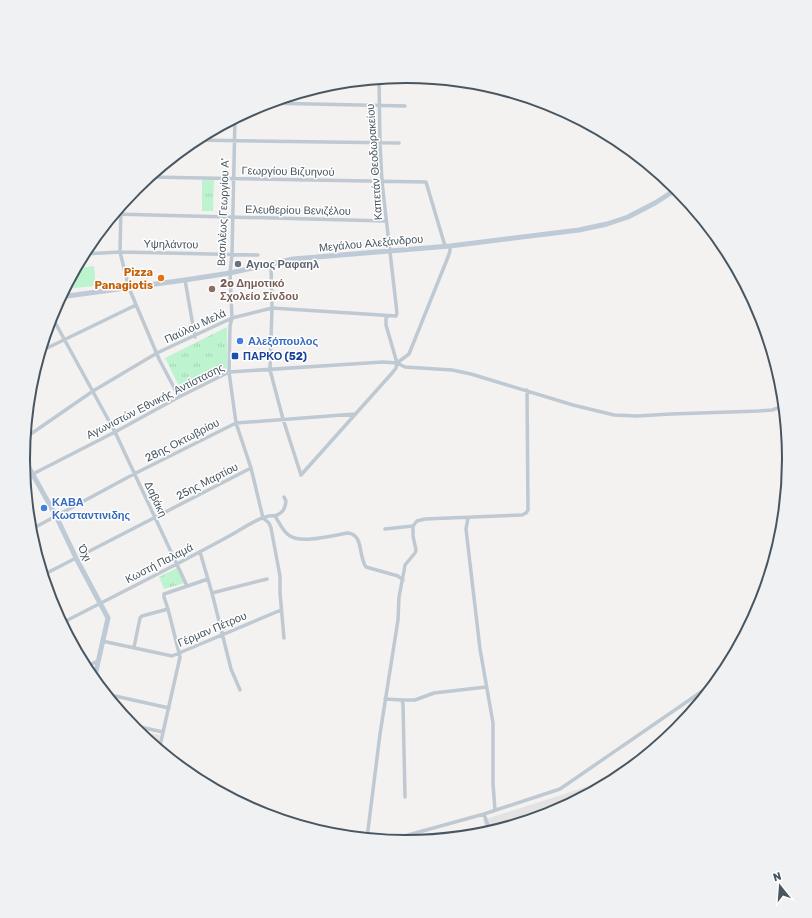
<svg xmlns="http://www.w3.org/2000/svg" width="812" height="918" font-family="Rubik,sans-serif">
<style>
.education{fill:#e5e2e3}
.grass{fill:#bef3d0}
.park{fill:url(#park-tufts)}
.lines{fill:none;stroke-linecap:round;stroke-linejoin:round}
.street{stroke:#bec9d2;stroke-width:3.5}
.secondary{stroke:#becbd6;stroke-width:5}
.worship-dot{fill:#6b7280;stroke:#fff;stroke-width:1.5}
.food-dot{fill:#e8710a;stroke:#fff;stroke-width:1.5}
.education-dot{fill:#8d6e63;stroke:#fff;stroke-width:1.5}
.shop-dot{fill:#3f7fe0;stroke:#fff;stroke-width:1.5}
.transit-dot{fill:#1a4fb4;stroke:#fff;stroke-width:1.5}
.labels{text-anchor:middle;stroke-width:3;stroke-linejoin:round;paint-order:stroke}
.street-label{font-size:11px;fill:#475661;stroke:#fff}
.worship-label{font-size:11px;font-weight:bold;fill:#5b616d;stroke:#fff;text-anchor:start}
.food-label{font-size:11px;font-weight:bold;fill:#c56008;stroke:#fff;text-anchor:end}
.education-label{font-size:11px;font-weight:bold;fill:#785e54;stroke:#fff;text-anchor:start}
.shop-label{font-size:11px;font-weight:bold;fill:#366cbe;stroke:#fff;text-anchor:start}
.transit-label{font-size:11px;font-weight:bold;fill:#164399;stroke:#fff;text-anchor:start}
.rim{fill:none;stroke:#475661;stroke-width:2}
</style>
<defs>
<pattern id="park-tufts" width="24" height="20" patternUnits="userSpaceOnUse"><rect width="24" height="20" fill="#bef3d0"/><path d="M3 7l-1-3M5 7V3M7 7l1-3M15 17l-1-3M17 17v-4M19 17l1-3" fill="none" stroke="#a5d2b5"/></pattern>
</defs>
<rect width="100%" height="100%" fill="#f4f1f1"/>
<path class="education" d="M135,730L160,735L157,748Z
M620,776L552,813L487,833L483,820Z"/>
<path class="grass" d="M77,265L78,268L94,266L96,286L65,289Z"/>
<path class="park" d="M202,180H214L213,211H202Z
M227,327V368L182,392L165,358Z
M177,568L184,583L164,589L159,577Z"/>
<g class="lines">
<path class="street" d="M265,103L405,106
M235,118L232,254L230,273L232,318L230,326L229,372L236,423L251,468L263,518
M194,140L399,143
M149,177L426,182L445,246
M121,206L120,252L129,288L159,359L179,397
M114,214L386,221
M84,254L120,252L258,255
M271,264L272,308L270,370L283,419L301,475
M185,280L195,337
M51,315L115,432L187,586
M388,316L386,318V325L397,363
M41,351L136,305
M25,438L93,391L157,353L232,318L272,308L396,316L397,313L382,182L380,143L379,79
M301,475L393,372L396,368L397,363L409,354L448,257L450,251V246
M25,478L115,432L179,397L229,372L383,362L397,363L405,367L452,370L471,374L573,405L614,415L637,416L671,414L759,411L772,410L784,406
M275,516C283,513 285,509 286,501L284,497
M263,518L269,523L271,528L280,576V593L284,638
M468,518L466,529L480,649L493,723V784L495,810
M385,529L413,526
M30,530L134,474L236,423L355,414
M200,552L212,593L231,669L240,690
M43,575L251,468
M212,593L267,579
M62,623C118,594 175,566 231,535C241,530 264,513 275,516C279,522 283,532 290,536C303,544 333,535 348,533C364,535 358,556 366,567L398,576L403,580
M102,641L172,656L281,610
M134,647L140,618L142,616L168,609
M85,667L98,661
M106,694L169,708
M385,699L402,700L403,704L405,797
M401,700H415L434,693L486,687
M131,725L163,732
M159,750L180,657L168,609L164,597V594L208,579
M484,814L490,832
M367,838L380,734L398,620L399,597L404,571L405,565L415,553L416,550L413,536V526L417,521L425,519L522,515L526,513L528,510L527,390
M390,840L484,814L560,789L717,681"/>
<path class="secondary" d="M60,297L185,280L230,273L293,259L450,246L579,230L607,224L628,217L655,203L677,189
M23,457L56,516L76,558L108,618L94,680"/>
</g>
<circle class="worship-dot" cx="238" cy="264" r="4"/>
<circle class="food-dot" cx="161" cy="278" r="4"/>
<circle class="education-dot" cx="212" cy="289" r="4"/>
<g class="shop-dot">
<circle cx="240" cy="341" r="4"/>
<circle cx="44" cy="508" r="4"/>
</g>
<rect class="transit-dot" x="231" y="352" width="8" height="8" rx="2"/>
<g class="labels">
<g class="street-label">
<text transform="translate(374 162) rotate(-94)" y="4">Καπετάν Θεοδωρακείου</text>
<text transform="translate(288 171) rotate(1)" y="4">Γεωργίου Βιζυηνού</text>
<text transform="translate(298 210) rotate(1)" y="4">Ελευθερίου Βενιζέλου</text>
<text transform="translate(223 212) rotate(-88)" y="4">Βασιλέως Γεωργίου Α'</text>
<text transform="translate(371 243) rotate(-5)" y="4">Μεγάλου Αλεξάνδρου</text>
<text transform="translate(171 244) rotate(1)" y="4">Υψηλάντου</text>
<text transform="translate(195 326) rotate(-25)" y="4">Παύλου Μελά</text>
<text transform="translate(155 401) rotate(-27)" y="4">Αγωνιστών Εθνικής Αντίστασης</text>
<text transform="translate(182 440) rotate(-27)" y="4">28ης Οκτωβρίου</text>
<text transform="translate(207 481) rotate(-27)" y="4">25ης Μαρτίου</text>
<text transform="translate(156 499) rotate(65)" y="4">Δαβάκη</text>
<text transform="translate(85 553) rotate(63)" y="4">Όχι</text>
<text transform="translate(159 563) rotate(-27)" y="4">Κωστή Παλαμά</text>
<text transform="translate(212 629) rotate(-23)" y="4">Γέρμαν Πέτρου</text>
</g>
<g class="worship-label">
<text x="246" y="268">Αγιος Ραφαηλ</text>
</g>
<g class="food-label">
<text x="153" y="276">Pizza<tspan x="153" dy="13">Panagiotis</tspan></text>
</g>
<g class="education-label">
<text x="220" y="287">2o Δημοτικό<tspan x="220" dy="13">Σχολείο Σίνδου</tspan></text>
</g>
<g class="shop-label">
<text x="248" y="345">Αλεξόπουλος</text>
<text x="52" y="506">ΚΑΒΑ<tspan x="52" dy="13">Κωσταντινιδης</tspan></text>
</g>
<g class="transit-label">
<text x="243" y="360">ΠΑΡΚΟ (52)</text>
</g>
</g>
<path d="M0 0H812V918H0ZM30 459a376 376 0 1 1 752 0a376 376 0 1 1-752 0Z" fill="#f0f1f2" fill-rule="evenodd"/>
<path class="rim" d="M30 459a376 376 0 1 1 752 0a376 376 0 1 1-752 0Z"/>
<g transform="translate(780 886) rotate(343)" stroke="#ffffff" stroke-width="3" paint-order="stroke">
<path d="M0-3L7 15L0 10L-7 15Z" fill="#475661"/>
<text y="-6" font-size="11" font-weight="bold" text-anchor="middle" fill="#475661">N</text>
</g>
</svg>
